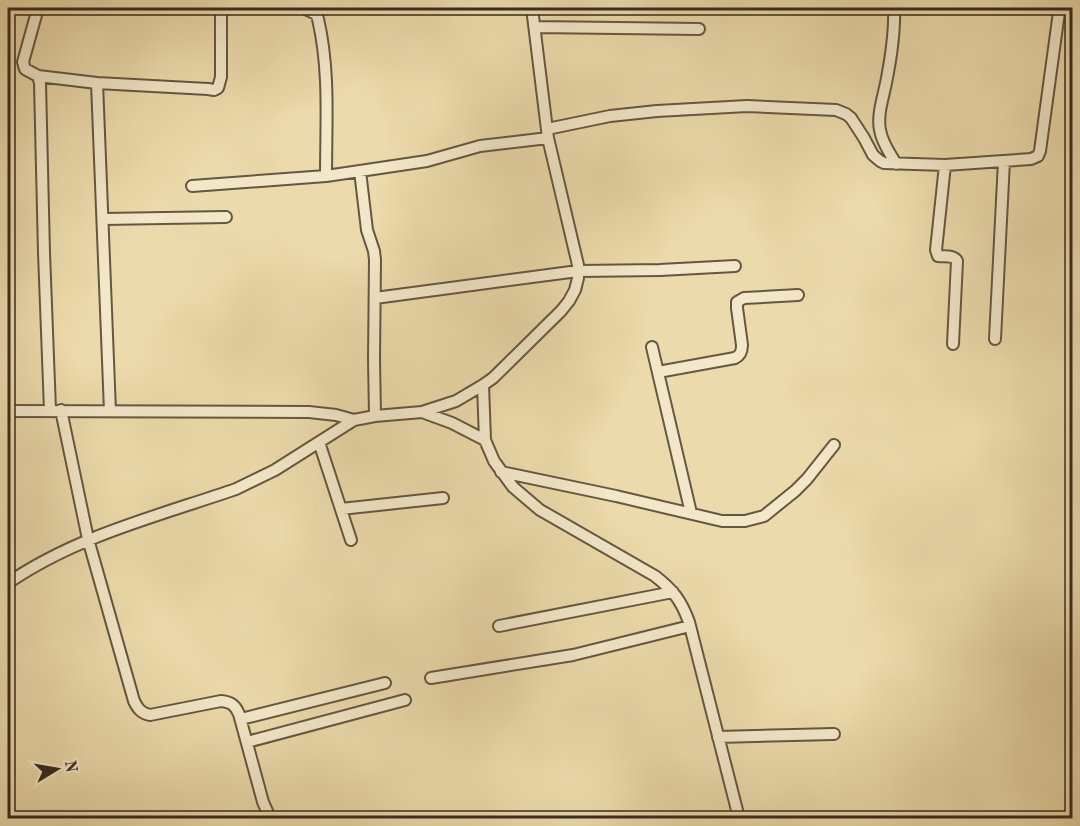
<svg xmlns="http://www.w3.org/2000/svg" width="1080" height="826" font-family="'Old Standard TT',serif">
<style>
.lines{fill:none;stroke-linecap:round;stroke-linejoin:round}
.minor-casing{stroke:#655742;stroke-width:14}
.minor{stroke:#f2e7c8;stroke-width:10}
</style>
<rect width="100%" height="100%" fill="#ebdaab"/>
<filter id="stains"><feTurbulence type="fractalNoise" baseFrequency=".00333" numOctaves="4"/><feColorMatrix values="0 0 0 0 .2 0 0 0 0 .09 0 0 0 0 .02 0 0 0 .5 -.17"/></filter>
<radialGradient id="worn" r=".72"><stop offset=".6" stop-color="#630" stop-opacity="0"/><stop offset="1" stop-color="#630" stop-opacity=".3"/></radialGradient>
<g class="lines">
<defs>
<path id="minor" d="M38,8L23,62L25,69L38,76L40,83L44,253L50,410
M303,8L316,14L318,19C330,70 326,124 326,176
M894,8C895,33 891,58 886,83C883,98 877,115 880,130C882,143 890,153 896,164
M535,27L699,29
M38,76L97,83L110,411
M97,83L208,89L214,90L218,88L221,77V8
M547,129L610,116L657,111L747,106L836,110L846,114L851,118L864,138L873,155L880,161L884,163L945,165L1031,159L1038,156L1040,151L1059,12
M945,165L936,250L938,256C945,257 954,255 957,261L953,344
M360,171L367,230L374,251L375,260L374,359L375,416
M192,186L326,176L360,171L427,161L480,146L548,138
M103,219L226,217
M375,298L578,271L660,270L735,266
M995,339L1004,161
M652,347L691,513
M658,372L735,358C741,355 742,351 742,345L737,308V302L744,298L798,295
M483,385L485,440L494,461L513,487L540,510L655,576C673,590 681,600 689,622L739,818
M61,410L88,539L134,701C138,709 141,713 150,715L221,701C231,702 235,705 239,714L263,802L270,818
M8,411L309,412L336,415L354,420
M422,412L452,423L485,440
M319,442L351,540
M501,472L616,496L722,521H745L764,516L795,491L807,479L834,445
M341,509L443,498
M8,583C76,536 158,516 236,489L275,470L354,420L375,416L422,412L456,401L483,385L493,378L561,311L569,301L575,290L578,278V265L548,138L532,8
M499,626L673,592
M431,678L573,655L690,626
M241,719L385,683
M718,737L834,734
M247,742L405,700
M1070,818L1072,809"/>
</defs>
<use href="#minor" class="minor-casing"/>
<use href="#minor" class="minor"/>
</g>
<rect width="1080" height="826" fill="none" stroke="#ebdaab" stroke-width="30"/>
<rect x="9" y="9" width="1062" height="808" fill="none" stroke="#382b1f" stroke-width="3"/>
<rect x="15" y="15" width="1050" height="796" fill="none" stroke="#382b1f" stroke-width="1.5"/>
<g transform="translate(57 769) rotate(79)" stroke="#f2e7c8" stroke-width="4.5" paint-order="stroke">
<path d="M0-4.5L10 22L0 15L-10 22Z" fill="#382b1f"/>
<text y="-9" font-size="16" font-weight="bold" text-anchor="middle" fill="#382b1f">N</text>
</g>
<rect width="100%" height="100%" filter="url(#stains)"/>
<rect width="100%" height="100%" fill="url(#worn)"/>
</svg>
